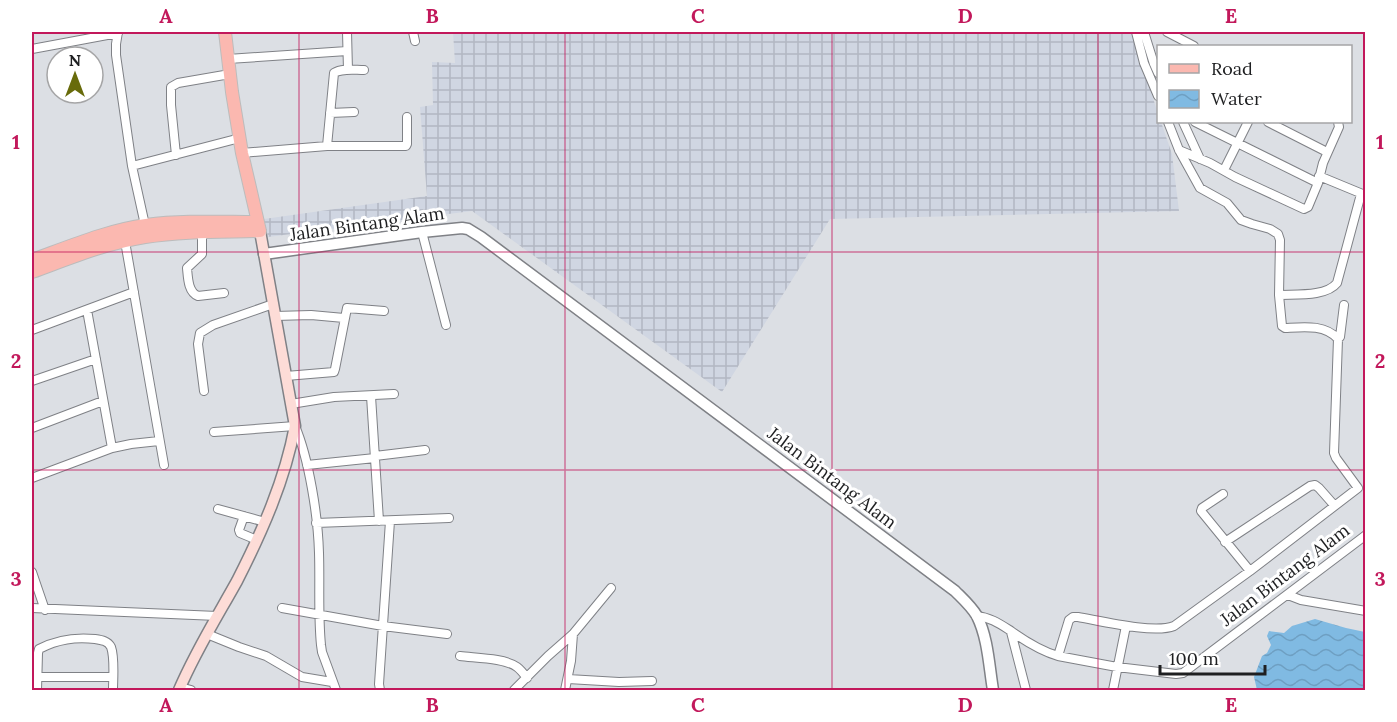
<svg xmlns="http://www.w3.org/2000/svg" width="1397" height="722" font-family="Lora,serif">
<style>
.industrial{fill:url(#industrial-grid)}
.water{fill:url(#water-waves)}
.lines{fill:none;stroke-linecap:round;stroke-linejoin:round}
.minor-casing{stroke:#7f8186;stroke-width:10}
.tertiary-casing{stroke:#7f8186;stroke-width:13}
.secondary-casing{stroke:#7f8186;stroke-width:13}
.primary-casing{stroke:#bcbcbc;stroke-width:14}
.minor{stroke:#fff;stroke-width:8}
.tertiary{stroke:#fff;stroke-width:10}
.secondary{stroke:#fddcd7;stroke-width:10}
.primary{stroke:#fbb8b0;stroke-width:12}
.grid{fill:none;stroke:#c2185b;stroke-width:1.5;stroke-opacity:0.55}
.labels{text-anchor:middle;stroke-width:6;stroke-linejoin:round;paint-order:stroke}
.street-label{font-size:18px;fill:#1e1f21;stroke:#fff}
.neatline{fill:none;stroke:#c2185b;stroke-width:2}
.grid-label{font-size:20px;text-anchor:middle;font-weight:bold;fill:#c2185b}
</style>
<defs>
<pattern id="industrial-grid" width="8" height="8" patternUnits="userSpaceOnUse" patternTransform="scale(1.5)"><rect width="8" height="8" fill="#d0d6e2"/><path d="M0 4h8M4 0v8" fill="none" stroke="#b2b7c2"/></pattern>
<pattern id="water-waves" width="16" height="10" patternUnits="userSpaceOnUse" patternTransform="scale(1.5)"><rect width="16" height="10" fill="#80bae2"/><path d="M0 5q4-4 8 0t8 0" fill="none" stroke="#6e9fc2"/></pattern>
</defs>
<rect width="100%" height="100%" fill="#dcdfe4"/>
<path class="industrial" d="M453,32H1132L1158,114V122H1161L1172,154L1179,211L830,219L722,392L472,211L268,237L264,219L427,196L420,107L433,105L432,62L455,63Z"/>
<path class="water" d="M1315,619L1346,628L1365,632V690H1257L1254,677L1262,656L1267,653L1271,645L1267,636L1269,631L1284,633L1292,626Z"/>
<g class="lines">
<defs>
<path id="minor" d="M118,32L116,44V55L132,166L240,138
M347,32L348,70
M413,32L415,41
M1136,32L1144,63L1158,96
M1144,32L1154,64L1158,73
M1167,32L1194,46
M32,49L118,33
M228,59L347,51
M330,113L354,112
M1183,122L1200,159
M1195,122L1318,183
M1268,122L1327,152
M327,146L334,73C342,68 354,70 364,70
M1179,150L1210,163L1235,177L1304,209L1308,207L1318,183L1323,163L1339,127L1338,122
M242,153L327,146H406L407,144V117
M176,155L171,105V87L178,83L230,74
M132,166L145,225
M1224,170L1248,122
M1319,176L1365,195
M202,232V254L187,268C188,278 188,292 198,296L224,293
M422,232L446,325
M126,247L164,465
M1279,295C1295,294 1326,297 1337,283L1361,194
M87,310L112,448
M275,316L311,315L344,318
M32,330L134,292
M1338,339L1340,337L1344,305
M286,376L334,372L335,369L347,308L384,311
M32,381L96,359
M204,391L198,344L200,333L213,325L273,304
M371,396L379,521
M291,404L334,397L394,394
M32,428L103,401
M214,432L295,426C309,459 318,516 319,553C320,583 318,615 321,645L322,652L336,690
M375,456L425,450
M307,465L375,458
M32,478L112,448L131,444L159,441
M1223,494L1202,508L1201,511L1250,571
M218,509L265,522
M244,516L239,530L240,533L257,540
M316,523L449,518
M1225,542L1310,486L1315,485L1319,488L1334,505
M32,572L45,610
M1288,595L1301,600L1366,611
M32,608L217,616
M282,608L383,626L447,634
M976,616C990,617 1000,624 1011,631C1025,641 1041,651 1058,656L1117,667L1176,674L1183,673L1366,535
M1011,632L1026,690
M207,634L239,647L266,656L302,677L332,682
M460,656C475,658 505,658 517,667C521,670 524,674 527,678
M1058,656L1069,620L1073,617H1078C1101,621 1154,634 1174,626L1250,571L1358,488L1336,458L1334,453L1338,339C1325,324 1303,327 1285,328L1282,326L1279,295L1280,240L1278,234L1270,229L1252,224L1241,220L1227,203L1200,188L1179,150L1168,122
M37,677H113
M568,679L619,682L652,681
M180,687L191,690
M37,690L38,653L39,649C58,639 75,637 95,639C102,640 108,641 111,647C115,658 113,679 113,690
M380,690L379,684L390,521
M514,690L548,656L573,634L611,588
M565,690L571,661L573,634
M1113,690L1126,626"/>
<path id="tertiary" d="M264,254L422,232L462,228L468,229L481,237L955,591C963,599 971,606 977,616C988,638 989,666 993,690"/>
<path id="secondary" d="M179,690C195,652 217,617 237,581C262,532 285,480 295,426L260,231"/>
<path id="primary" d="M32,260C68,247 108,230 146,225C183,220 221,222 258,222
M32,272C68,259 106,243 145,237C183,231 221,232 260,231L242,153L232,92L225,32"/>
</defs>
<use href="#minor" class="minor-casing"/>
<use href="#tertiary" class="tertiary-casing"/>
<use href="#secondary" class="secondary-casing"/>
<use href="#primary" class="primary-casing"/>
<use href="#minor" class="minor"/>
<use href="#tertiary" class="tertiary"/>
<use href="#secondary" class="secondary"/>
<use href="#primary" class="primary"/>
</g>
<path class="grid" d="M299,32V690M565,32V690M832,32V690M1098,32V690M32,252H1366M32,470H1366"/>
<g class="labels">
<g class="street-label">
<text transform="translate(367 224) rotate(-8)" y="6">Jalan Bintang Alam</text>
<text transform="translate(832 478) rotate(37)" y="6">Jalan Bintang Alam</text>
<text transform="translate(1285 575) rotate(-37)" y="6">Jalan Bintang Alam</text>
</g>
</g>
<rect width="1397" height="722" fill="none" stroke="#ffffff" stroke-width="66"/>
<rect x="1157" y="45" width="195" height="78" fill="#ffffff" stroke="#a5a5a6" stroke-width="1.5"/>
<rect x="1169" y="64" width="30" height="9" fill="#fbb8b0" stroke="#a5a5a6" stroke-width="1.5"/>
<text x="1211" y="75" font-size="18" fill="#1e1f21">Road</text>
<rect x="1169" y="90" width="30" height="18" fill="url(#water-waves)" stroke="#a5a5a6" stroke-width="1.5"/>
<text x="1211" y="105" font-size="18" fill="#1e1f21">Water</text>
<g transform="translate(75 75)"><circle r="28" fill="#ffffff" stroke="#a5a5a6" stroke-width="1.5"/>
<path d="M0-4.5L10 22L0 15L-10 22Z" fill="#686b0b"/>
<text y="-9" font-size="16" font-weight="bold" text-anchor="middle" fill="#1e1f21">N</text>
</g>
<path d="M1160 665v9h105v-9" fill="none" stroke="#1e1f21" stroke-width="3"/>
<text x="1169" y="665" font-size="18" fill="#1e1f21" stroke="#ffffff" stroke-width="4.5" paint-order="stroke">100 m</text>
<rect x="33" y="33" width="1331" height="656" class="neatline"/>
<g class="grid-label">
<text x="166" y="23">A</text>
<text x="432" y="23">B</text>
<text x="698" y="23">C</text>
<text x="965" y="23">D</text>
<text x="1231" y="23">E</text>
<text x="16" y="149">1</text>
<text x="1380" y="149">1</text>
<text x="16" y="368">2</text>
<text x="1380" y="368">2</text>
<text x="16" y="586">3</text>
<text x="1380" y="586">3</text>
<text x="166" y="712">A</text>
<text x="432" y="712">B</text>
<text x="698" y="712">C</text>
<text x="965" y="712">D</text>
<text x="1231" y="712">E</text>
</g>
</svg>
